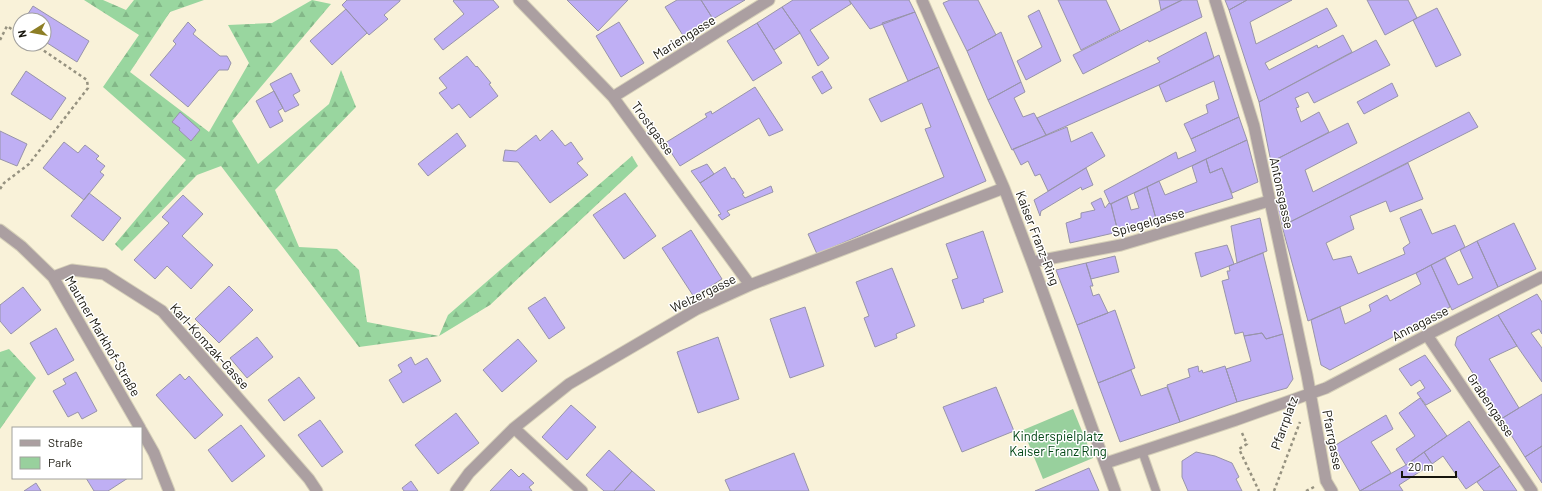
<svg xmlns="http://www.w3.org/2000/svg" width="1542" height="491" font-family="Barlow,sans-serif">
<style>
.forest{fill:url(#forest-firs)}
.green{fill:#98d09d}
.building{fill:#bfaff4;stroke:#9894aa}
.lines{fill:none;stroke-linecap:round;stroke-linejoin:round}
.service-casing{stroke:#d5cfb8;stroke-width:10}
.minor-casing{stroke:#d5cfb8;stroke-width:13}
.path{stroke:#969280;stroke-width:2.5;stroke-dasharray:3 3;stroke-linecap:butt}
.service{stroke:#ab9fa1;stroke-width:8}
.minor{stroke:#ab9fa1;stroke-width:11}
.labels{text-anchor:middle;stroke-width:3;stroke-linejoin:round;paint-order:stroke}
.street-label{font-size:13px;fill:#17150c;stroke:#fff}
.park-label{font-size:13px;fill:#004614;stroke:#fff}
</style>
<defs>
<pattern id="forest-firs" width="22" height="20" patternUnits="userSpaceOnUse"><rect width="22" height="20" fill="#99d69f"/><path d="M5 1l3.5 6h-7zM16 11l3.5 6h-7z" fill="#83b788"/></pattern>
</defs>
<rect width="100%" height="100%" fill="#f9f2d9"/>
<path class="forest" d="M84,0H103L126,10L134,0H204L170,12L130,72L209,132L249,63L228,25L272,23L312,0L331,4L232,121L258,164L329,104L341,70L356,107L275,190L299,247L337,249L359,270L367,322L439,336L448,315L632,156L638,166L490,305L439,336L359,347L221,166L197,175L122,251L115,244L186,160L103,87L139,35Z
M9,349L36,378L0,429V352Z"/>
<path class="green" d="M1073,409L1093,458L1043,479L1023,430Z"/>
<path class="building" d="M347,0H400V1L384,15L388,19L369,35L342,5Z
M454,0H493L499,7L443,50L434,39L464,14L453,1Z
M567,0H628L598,31Z
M677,0H701L713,19L684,37L665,7Z
M701,0H745L713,19Z
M793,0H849L851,4L810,30L829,58L818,66L800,33L782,7Z
M849,0H909L915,12L870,29Z
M950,0H978L996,35L967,51L943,3Z
M1058,0H1106L1120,30L1081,50Z
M1159,0H1182L1161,10Z
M1182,0H1197L1202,17L1149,42L1148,40L1083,74L1073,55Z
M1225,0H1247L1229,10Z
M1247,0H1292L1250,22L1256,44L1327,8L1337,26L1265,63L1269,70L1317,45L1318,48L1343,35L1352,52L1259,102L1229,10Z
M1367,0H1408L1417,18L1385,35Z
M33,6L89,41L77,62L44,41V20H24Z
M782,7L800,33L774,50L757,23Z
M1437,8L1461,55L1436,67L1413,20Z
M346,9L367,33L332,65L310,41Z
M1039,10L1061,61L1026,80L1017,61L1042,47L1028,16Z
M915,12L939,67L908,81L882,23Z
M188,22L196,30L193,34L220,56H227L231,63L228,70H219L188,107L150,75L176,44L173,41Z
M619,22L644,63L621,77L596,36Z
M757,23L782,63L753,81L727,41Z
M1001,32L1021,82L988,100L967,51Z
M1206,32L1214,58L1159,85L1046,135L1037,118L1160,62L1157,58Z
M1376,40L1390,65L1314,103L1308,92L1295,98L1299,107L1296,108L1301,122L1319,112L1329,132L1271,162L1259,102Z
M1219,55L1239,117L1191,139L1184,124L1208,113L1206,105L1219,99L1214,81L1166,102L1159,85Z
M467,56L476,67L477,66L491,83L489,84L498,96L470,118L459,104L452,109L439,93L447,88L439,78Z
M939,67L986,181L817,254L808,234L944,177L925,129L931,127L922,103L881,122L869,99Z
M26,71L66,98L51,120L11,94Z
M822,71L832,88L822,94L812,77Z
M291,73L300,91L293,95L299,105L285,112L270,84Z
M1021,82L1025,92L1014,98L1023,117L1034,113L1046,135L1012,150L988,100Z
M1392,83L1398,96L1364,114L1357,102Z
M755,87L783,130L769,136L759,118L680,166L665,143L707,117L705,114L711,111L712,114Z
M274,91L283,108L278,111L283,121L270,128L256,101Z
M180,112L200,130L191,141L179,130L180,128L172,122Z
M1469,112L1478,127L1282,226L1275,202L1282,200L1271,162L1348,123L1357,143L1305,170L1313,192Z
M1239,117L1247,140L1110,204L1104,191L1176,152L1178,159L1196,151L1191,139Z
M1067,127L1071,142L1092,132L1105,156L1048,191L1040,174L1035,176L1028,161L1021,165L1013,149Z
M552,130L565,146L571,142L583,159L577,163L588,175L550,203L518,162L503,161L505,150L516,151L536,135L540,141Z
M0,131L27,144L17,166L0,159Z
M457,133L466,146L428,176L418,164Z
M1247,140L1258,182L1232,193L1222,168L1210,173L1206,159Z
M64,142L78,153L85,145L99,156L96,159L105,166L100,172L104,175L84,200L43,168Z
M1206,159L1210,173L1222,168L1233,198L1157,222L1147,187L1159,181L1165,195L1197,182L1192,166Z
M1408,163L1423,199L1390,212L1386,201L1350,216L1354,229L1326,243L1333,260L1351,256L1358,274L1405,254L1403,248L1410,243L1400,218L1421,209L1432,234L1455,225L1465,247L1416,273L1308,321L1282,226Z
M707,164L714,174L700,183L691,171Z
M725,167L732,179L734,178L744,193L742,194L745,198L771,186L773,192L727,211L730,215L722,220L718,215L721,214L700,183Z
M1086,168L1093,185L1082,190L1081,187L1041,211L1040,216L1034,200Z
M1147,187L1157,222L1118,232L1111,204L1127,196L1131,210L1139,208L1134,193Z
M89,193L121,218L103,241L71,216Z
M625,193L656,236L624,259L593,215Z
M183,195L203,214L182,236L213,265L191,289L167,266L155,279L134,260L169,223L162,217Z
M1101,198L1105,208L1109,203L1111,204L1118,232L1070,243L1066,223L1081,218V213L1095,210L1091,203Z
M1260,218L1267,251L1237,263L1231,226Z
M1514,223L1536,269L1498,287L1477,241Z
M691,230L722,279L694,297L662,248Z
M983,231L1003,292L983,299L984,302L962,309L952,280L958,278L946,244Z
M1477,241L1498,287L1452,310L1431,265L1445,258L1458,285L1473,278L1460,250Z
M1227,245L1234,264L1201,277L1195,253Z
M1263,253L1283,334L1266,339L1262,333L1244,336L1243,332L1235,334L1222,281L1229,279L1227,271H1230L1229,266Z
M1115,256L1119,272L1091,279L1086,263Z
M1086,263L1093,286H1090L1093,296L1099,294L1108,313L1077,325L1056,270Z
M1431,265L1450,307L1330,370L1321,365L1311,320L1340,307L1345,324L1371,311L1369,305L1387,295L1390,301L1421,284L1416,273Z
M892,268L915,326L896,334L897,338L875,347L864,318L869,316L856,282Z
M229,286L253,310L219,343L195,319Z
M23,287L41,310L11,334L0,321V305Z
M1537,294L1542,302V334L1539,329L1531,333L1542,348V382L1517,346L1498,315Z
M545,297L565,328L549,339L528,308Z
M805,307L824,366L790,378L770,319Z
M1115,310L1135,368L1098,383L1077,325Z
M1498,315L1517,346L1489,359L1519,408L1501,419L1484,396L1486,394L1455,345L1457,337Z
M56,328L74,360L48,375L30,343Z
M1262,333L1266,339L1283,334L1293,379L1287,388L1237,402L1226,369L1251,361L1244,336Z
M257,337L273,357L247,378L230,358Z
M718,337L739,399L698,413L677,352Z
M518,339L537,361L502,392L483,370Z
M1425,355L1451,391L1426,405L1417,393L1425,388L1420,380L1411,386L1399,369Z
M411,357L415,365L427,358L441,381L403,403L389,380L402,372L398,365Z
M1198,366L1199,372L1202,370L1203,373L1225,366L1237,402L1180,422L1167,385L1190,377L1188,369Z
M1131,370L1141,396L1167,387L1180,422L1120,442L1098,383Z
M76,372L97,411L82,419L78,412L68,417L53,391L66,384L63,379Z
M180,374L185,380L189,376L223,415L195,439L156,395Z
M299,377L315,398L284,421L268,400Z
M996,387L1014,431L962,452L943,407Z
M1542,394V446L1525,457L1501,419Z
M1420,398L1447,436L1406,465L1396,449L1415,436L1399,413Z
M571,405L596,427L567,460L542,437Z
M456,413L479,443L438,474L415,445Z
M1386,415L1393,429L1371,442L1391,473L1360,491L1334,446Z
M320,420L343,452L322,467L298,435Z
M1469,421L1500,466L1466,489L1443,456L1432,464L1424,452Z
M241,425L265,456L232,482L208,450Z
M1542,446V483L1525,457Z
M609,450L632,471L614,491H604L586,475Z
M1196,452L1215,456L1232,463L1239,477L1236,479L1242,491H1188L1182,477V461Z
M1424,452L1432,464L1399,485L1403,491H1360L1406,465Z
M794,453L809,491H730L725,480Z
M1500,466L1517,491H1484L1477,482Z
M1089,468L1099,491H1035Z
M511,469L519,477L523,473L534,483L529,487L532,491H490Z
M632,471L655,491H614Z
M86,478H128L108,491H94Z
M411,481L418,491H404L402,488Z
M36,483L41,491H24Z"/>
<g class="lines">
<defs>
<path id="service" d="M1142,451L1156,491"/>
<path id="minor" d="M519,0L613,97L750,285
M922,0L1004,188L1032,262L1115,491
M1215,0L1254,126L1307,375L1326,481L1332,491
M613,97L769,0
M0,230L21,246L53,277L140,428
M1032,262L1121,245L1269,201
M53,277L72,270L104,274L162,311L309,479L317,491
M1427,335L1532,491
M514,428L582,491
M141,430L154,453L169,491
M1106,463L1236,420L1326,388L1427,335L1542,277
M456,491L469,473L514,428L569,384L697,309L750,285L1004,188"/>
</defs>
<use href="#service" class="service-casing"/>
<use href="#minor" class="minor-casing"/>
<path class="path" d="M0,40L7,26L20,35
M0,189L4,183L29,164L88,88L87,80L34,44
M1242,433L1247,444L1239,449L1259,491
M1274,491L1300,422
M1306,491L1314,487"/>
<use href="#service" class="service"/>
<use href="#minor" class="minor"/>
</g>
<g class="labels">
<g class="street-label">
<text transform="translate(684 37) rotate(-32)" y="5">Mariengasse</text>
<text transform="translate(653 128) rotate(54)" y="5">Trostgasse</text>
<text transform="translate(1282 193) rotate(78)" y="5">Antonsgasse</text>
<text transform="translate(1148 222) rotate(-16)" y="5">Spiegelgasse</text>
<text transform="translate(1038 238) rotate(69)" y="5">Kaiser Franz-Ring</text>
<text transform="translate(703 293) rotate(-26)" y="5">Welzergasse</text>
<text transform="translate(1420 323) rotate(-27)" y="5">Annagasse</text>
<text transform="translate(103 336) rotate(60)" y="5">Mautner Markhof-Straße</text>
<text transform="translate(210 346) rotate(48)" y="5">Karl-Komzak-Gasse</text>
<text transform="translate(1491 405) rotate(56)" y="5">Grabengasse</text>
<text transform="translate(1284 423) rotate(-70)" y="5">Pfarrplatz</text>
<text transform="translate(1333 440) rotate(79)" y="5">Pfarrgasse</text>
</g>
<g class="park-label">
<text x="1058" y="441">Kinderspielplatz<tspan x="1058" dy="15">Kaiser Franz Ring</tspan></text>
</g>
</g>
<rect x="12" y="427" width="130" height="52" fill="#ffffff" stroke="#a2a19e"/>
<rect x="20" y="440" width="20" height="6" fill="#ab9fa1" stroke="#a2a19e"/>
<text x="48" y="447" font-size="12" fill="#17150c">Straße</text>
<rect x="20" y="457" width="20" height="12" fill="#98d09d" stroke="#a2a19e"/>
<text x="48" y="467" font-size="12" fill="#17150c">Park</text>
<g transform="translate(32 32) rotate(259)"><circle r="19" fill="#ffffff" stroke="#a2a19e"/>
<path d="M0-3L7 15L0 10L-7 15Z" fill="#8d7e25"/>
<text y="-6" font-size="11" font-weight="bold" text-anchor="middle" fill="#17150c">N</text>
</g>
<path d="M1402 471v6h54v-6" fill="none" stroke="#17150c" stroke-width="2"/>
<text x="1408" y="471" font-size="12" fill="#17150c" stroke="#ffffff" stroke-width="3" paint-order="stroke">20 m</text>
</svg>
